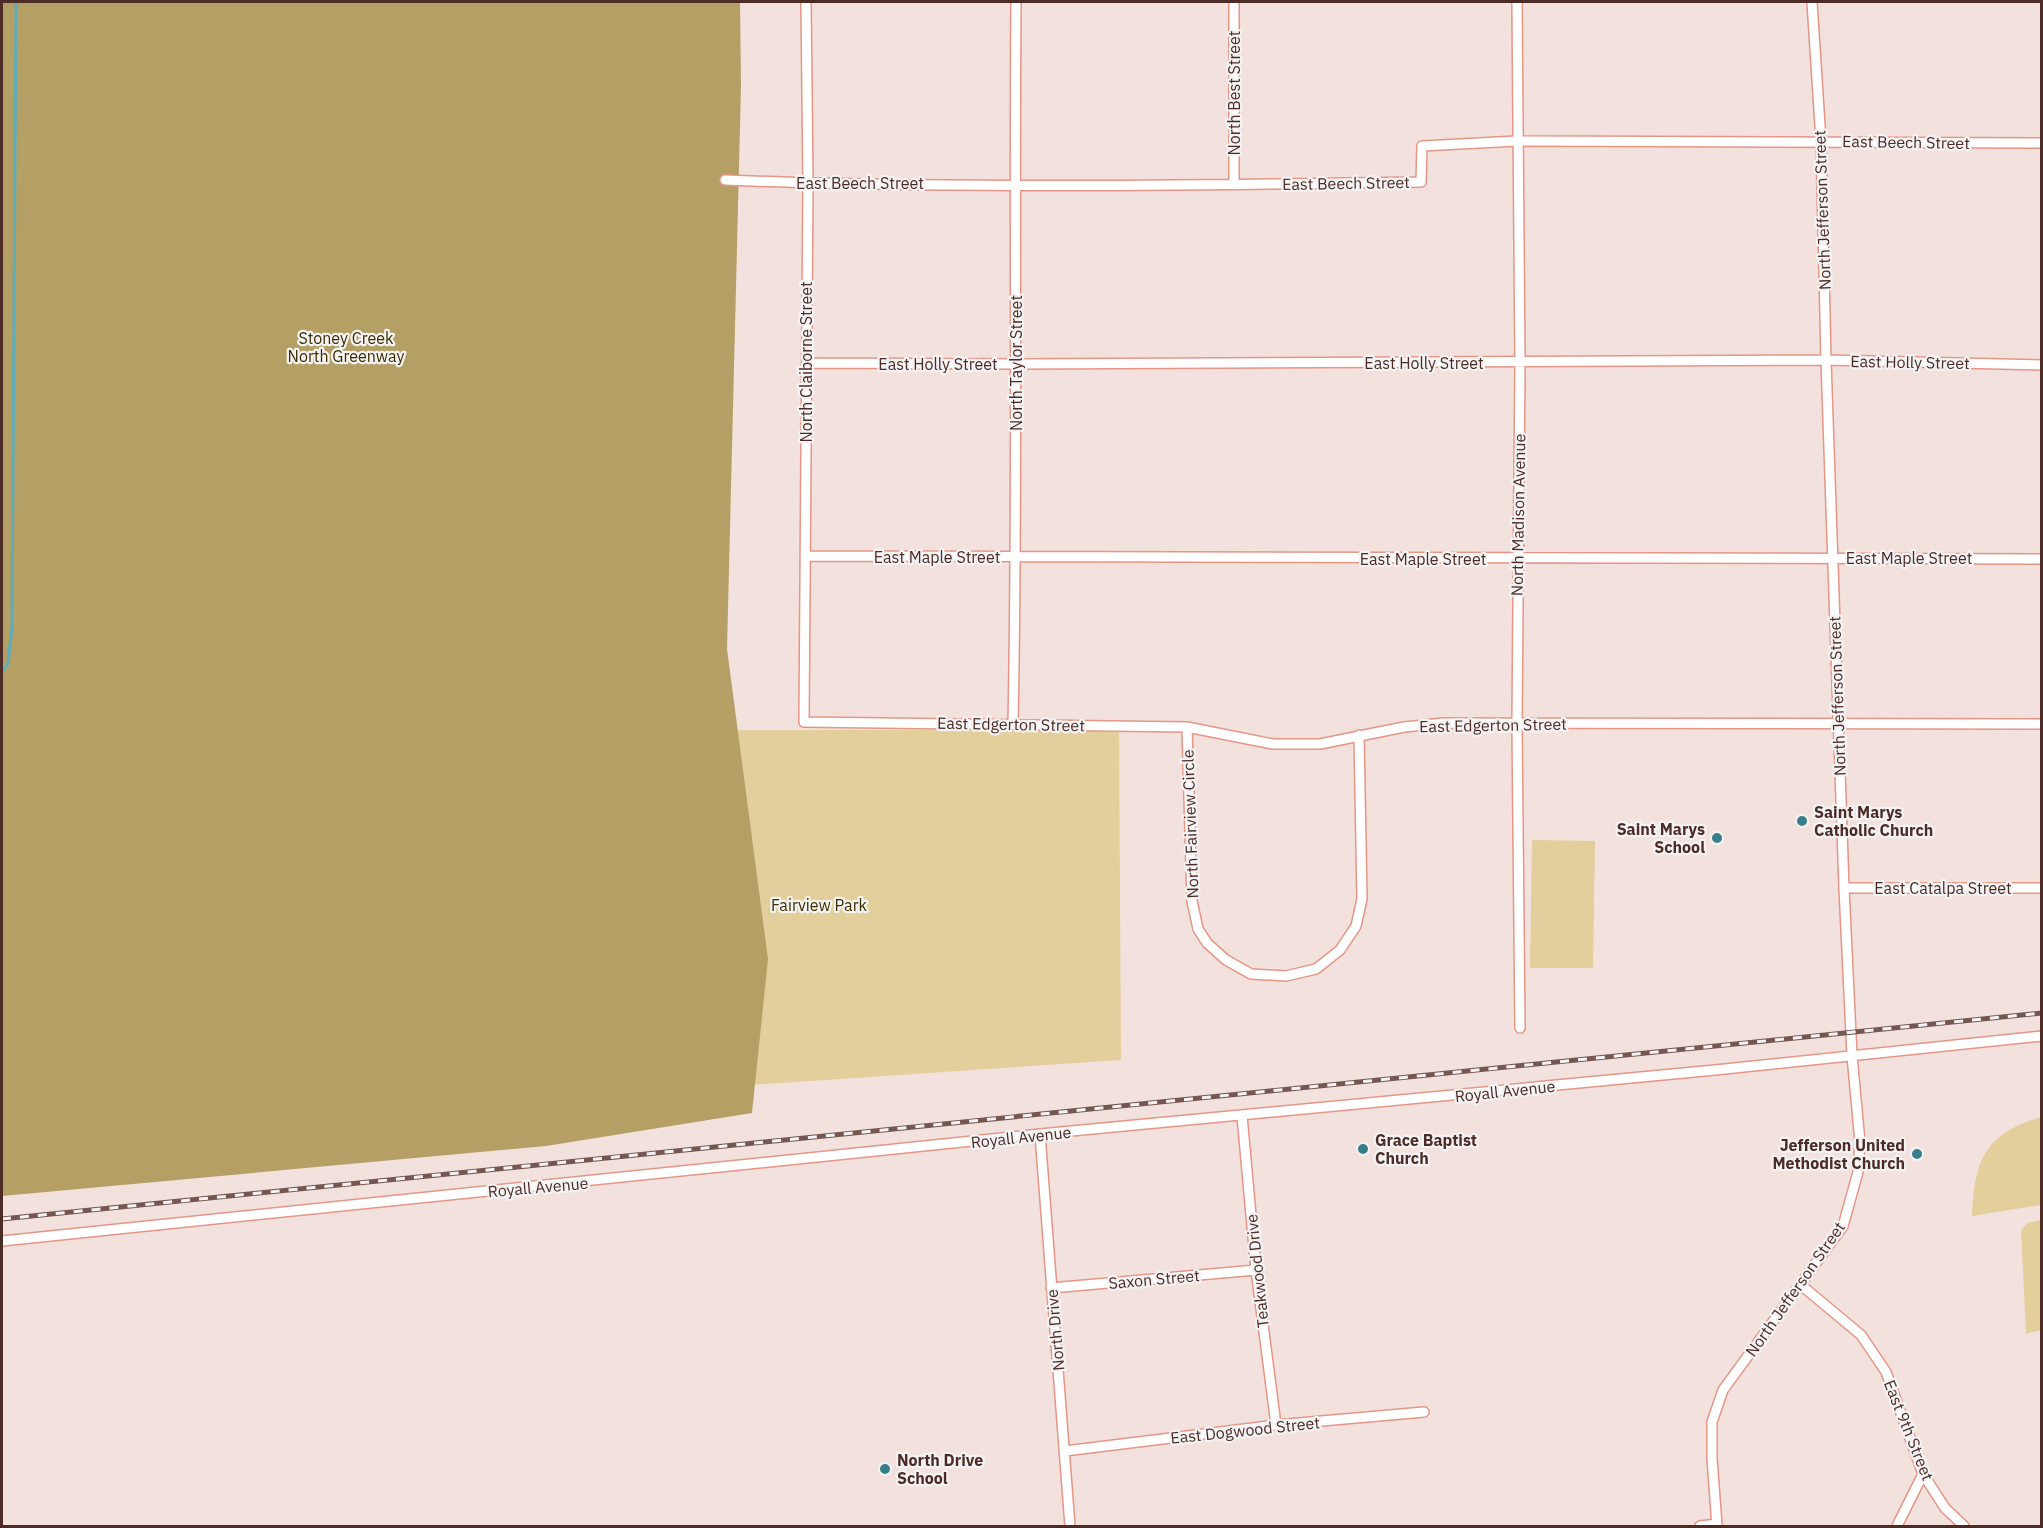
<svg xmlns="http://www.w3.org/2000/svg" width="2043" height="1528" font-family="'IBM Plex Sans',sans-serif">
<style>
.green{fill:#e2cf9c}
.forest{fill:#b49f65}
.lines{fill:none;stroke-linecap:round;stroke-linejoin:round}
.stream{stroke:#5eadbb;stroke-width:3}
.minor-casing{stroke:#e69587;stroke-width:12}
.minor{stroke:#fff;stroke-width:9}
.rail-casing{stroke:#745652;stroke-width:5}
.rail{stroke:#f3f3f3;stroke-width:3;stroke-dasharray:9;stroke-linecap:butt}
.poi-dot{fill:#387e8a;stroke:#f3f3f3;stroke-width:2}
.labels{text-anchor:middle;stroke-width:4.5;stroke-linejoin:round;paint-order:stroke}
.street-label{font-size:16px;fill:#4d2c27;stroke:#f3f3f3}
.park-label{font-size:16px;fill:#3d2e00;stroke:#f3f3f3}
.poi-label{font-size:16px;font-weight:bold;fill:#4d2c27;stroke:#f3f3f3;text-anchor:start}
</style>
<rect width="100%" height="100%" fill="#f3e1de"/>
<path class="green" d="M641,730H1119L1121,1060L645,1092Z
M1532,840L1595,841L1593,968H1530Z
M2041,1117V1205L1972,1216C1975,1160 1984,1134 2041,1117Z
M2041,1220V1330L2026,1334L2021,1231L2027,1223Z"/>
<path class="forest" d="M2,2H740L741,86L727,649L768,959L752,1113L546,1146L2,1196Z"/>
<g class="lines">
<path class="stream" d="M2,672L8,663L12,627L16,2"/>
<defs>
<path id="minor" d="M806,2L808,183L804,722L1187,727L1273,744H1320L1404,727L1444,723L2042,724
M1234,2V185
M1517,2L1520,363L1517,724L1520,1028
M725,180C957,189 1189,185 1421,182L1422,146L1517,141L2042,143
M807,363L1017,364L1826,360L2042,365
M805,556L2042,559
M1013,724C1018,483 1014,242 1016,2
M1187,727L1192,901L1198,929L1207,943L1226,960L1251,974L1286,976L1316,969L1340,950L1356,926L1362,899L1359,735
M1844,888H2042
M1242,1116L1256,1270L1276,1425
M1040,1134L1070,1526
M2,1241L1040,1134L1715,1070L2042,1036
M1801,1285L1861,1335L1886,1372L1923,1474L1945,1508L1964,1526
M1051,1288L1256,1270
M1065,1451L1276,1425L1424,1412
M1700,1526L1717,1524
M1717,1526L1712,1458V1422L1723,1390L1843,1226L1858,1172L1860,1142L1852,1056L1844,888L1826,360L1821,141L1812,2
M1897,1526L1923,1474"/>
</defs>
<use href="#minor" class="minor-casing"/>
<use href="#minor" class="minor"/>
<defs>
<path id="rail" d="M2,1219L2042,1013"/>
</defs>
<use href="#rail" class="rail-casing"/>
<use href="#rail" class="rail"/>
</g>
<g class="poi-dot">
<circle cx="1802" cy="821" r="6"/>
<circle cx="1717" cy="838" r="6"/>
<circle cx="1363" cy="1149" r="6"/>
<circle cx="1917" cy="1154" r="6"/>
<circle cx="885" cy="1469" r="6"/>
</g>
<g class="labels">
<g class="street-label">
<text transform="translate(1234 93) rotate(-90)" y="6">North Best Street</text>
<text transform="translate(1906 142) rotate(1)" y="6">East Beech Street</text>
<text x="860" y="189">East Beech Street</text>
<text transform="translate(1346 183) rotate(-1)" y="6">East Beech Street</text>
<text transform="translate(1822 210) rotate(-92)" y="6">North Jefferson Street</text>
<text transform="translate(806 362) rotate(-90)" y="6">North Claiborne Street</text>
<text transform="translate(1910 362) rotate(1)" y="6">East Holly Street</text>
<text transform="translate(1016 363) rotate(-90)" y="6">North Taylor Street</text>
<text x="1424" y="369">East Holly Street</text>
<text x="938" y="370">East Holly Street</text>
<text transform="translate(1518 515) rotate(-89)" y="6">North Madison Avenue</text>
<text x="937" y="563">East Maple Street</text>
<text x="1909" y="564">East Maple Street</text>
<text x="1423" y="565">East Maple Street</text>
<text transform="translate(1837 696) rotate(-92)" y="6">North Jefferson Street</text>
<text transform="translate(1011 724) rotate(1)" y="6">East Edgerton Street</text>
<text transform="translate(1493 725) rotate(-1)" y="6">East Edgerton Street</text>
<text transform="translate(1190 824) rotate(-92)" y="6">North Fairview Circle</text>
<text x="1943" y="894">East Catalpa Street</text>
<text transform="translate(1505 1091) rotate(-6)" y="6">Royall Avenue</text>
<text transform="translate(1021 1137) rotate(-6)" y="6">Royall Avenue</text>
<text transform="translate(538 1187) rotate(-5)" y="6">Royall Avenue</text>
<text transform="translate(1257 1271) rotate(-96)" y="6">Teakwood Drive</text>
<text transform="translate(1154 1279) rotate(-5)" y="6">Saxon Street</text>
<text transform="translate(1795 1289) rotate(-55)" y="6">North Jefferson Street</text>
<text transform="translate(1055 1330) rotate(-95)" y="6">North Drive</text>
<text transform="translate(1245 1430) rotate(-6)" y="6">East Dogwood Street</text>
<text transform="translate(1909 1430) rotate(68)" y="6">East 9th Street</text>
</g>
<g class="park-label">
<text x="346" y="344">Stoney Creek<tspan x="346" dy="18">North Greenway</tspan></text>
<text x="819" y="911">Fairview Park</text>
</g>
<g class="poi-label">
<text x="1814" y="818">Saint Marys<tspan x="1814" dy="18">Catholic Church</tspan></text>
<text x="1705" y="835" text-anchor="end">Saint Marys<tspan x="1705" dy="18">School</tspan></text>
<text x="1375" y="1146">Grace Baptist<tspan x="1375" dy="18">Church</tspan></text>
<text x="1905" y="1151" text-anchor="end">Jefferson United<tspan x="1905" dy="18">Methodist Church</tspan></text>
<text x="897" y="1466">North Drive<tspan x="897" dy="18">School</tspan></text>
</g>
</g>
<rect width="2043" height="1528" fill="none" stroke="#4d2c27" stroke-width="6"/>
</svg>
